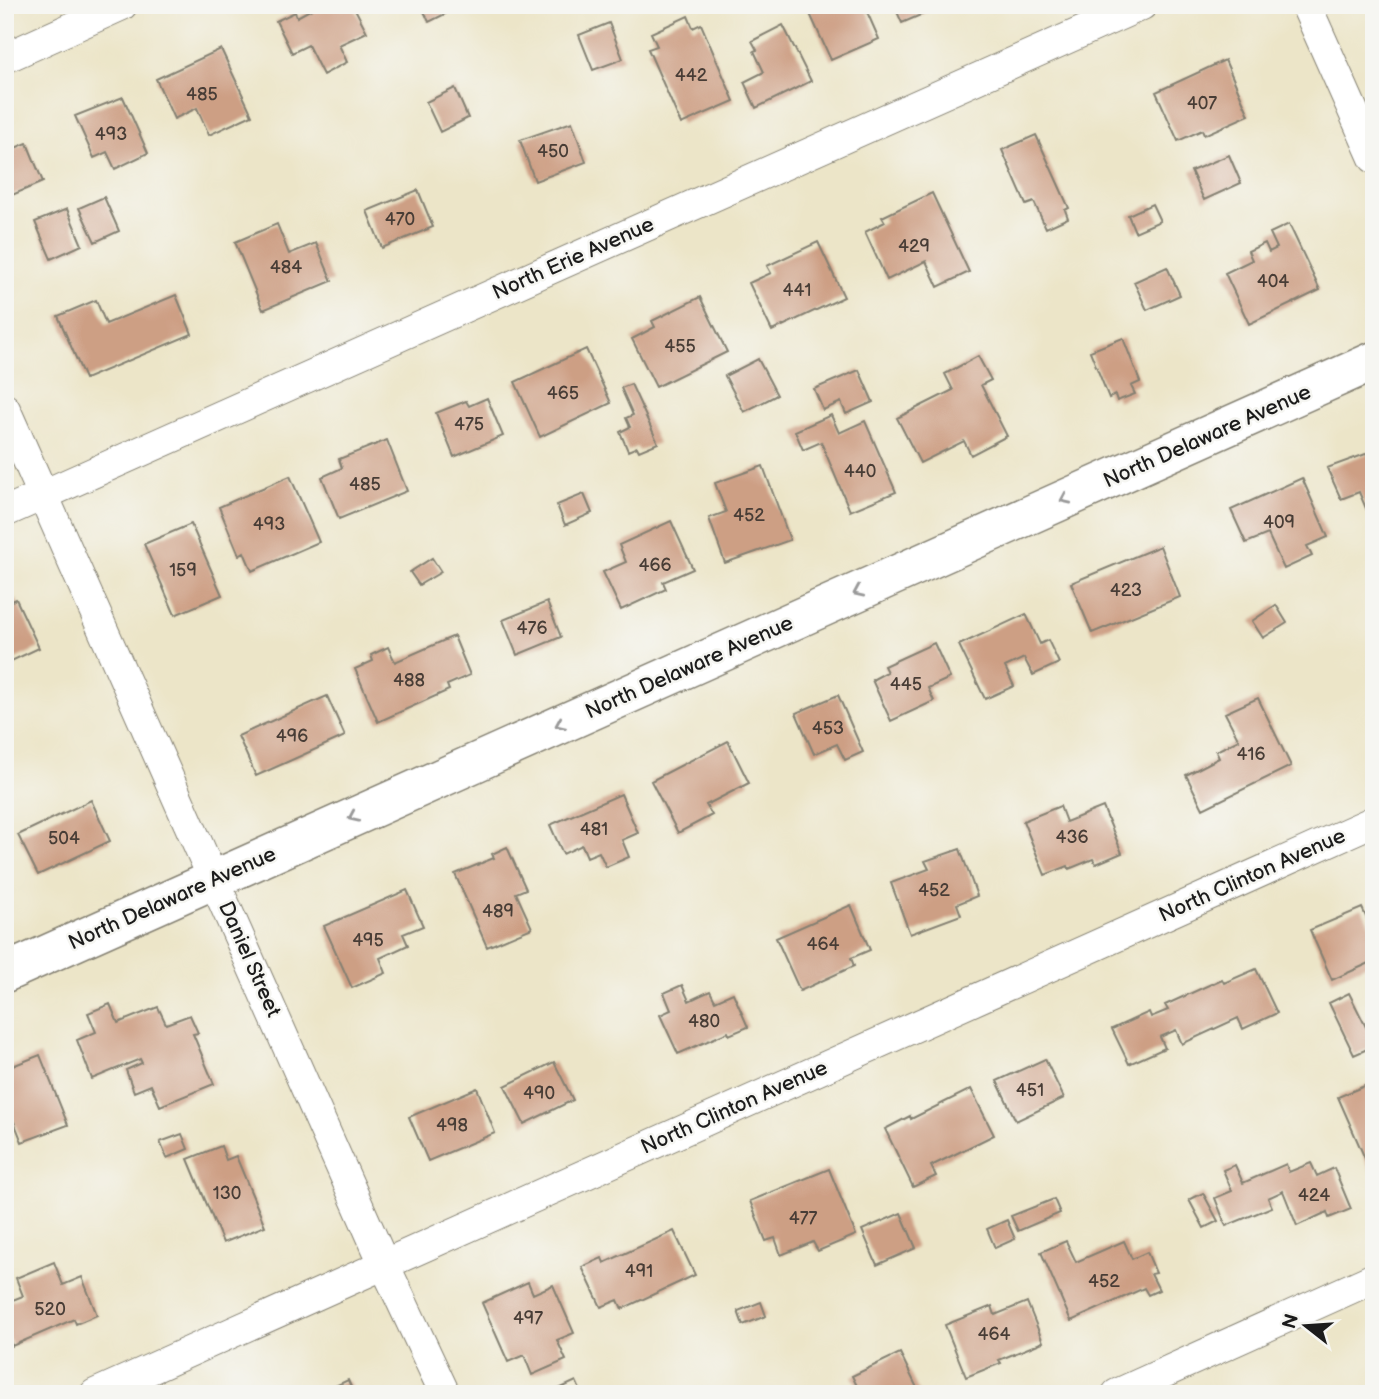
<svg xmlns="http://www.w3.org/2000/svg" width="1379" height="1399" font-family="'Balsamiq Sans',sans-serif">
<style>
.building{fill:#cd9f84}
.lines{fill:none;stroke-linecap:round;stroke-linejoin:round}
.street-casing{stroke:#848072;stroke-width:32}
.secondary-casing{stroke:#848072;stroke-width:41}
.street{stroke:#fff;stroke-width:30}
.secondary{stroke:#fff;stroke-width:38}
.oneway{stroke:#999}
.labels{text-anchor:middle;stroke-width:5;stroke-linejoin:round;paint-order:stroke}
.number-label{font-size:18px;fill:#483d36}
.street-label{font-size:21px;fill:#1c1c1c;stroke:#f6f6f2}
</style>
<rect width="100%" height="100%" fill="#f6f6f2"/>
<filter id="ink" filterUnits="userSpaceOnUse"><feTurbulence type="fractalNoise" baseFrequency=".0143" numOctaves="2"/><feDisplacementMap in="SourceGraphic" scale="14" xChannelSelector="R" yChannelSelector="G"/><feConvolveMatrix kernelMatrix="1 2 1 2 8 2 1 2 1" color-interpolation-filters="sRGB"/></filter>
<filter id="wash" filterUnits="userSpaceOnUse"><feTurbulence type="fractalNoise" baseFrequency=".00686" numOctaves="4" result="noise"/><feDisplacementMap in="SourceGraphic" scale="28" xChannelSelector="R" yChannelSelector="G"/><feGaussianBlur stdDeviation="1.57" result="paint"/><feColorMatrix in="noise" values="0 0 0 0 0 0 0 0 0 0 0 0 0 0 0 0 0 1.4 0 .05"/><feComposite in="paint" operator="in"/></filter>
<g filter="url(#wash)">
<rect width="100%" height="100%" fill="#ece5c8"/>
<g id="blocks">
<path class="building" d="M319,5H353L367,32L339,45L347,62L323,75L308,45L292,53L276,21L295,12L297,17Z
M421,5H448L451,11L429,22Z
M806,5H864L879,39L831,60Z
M894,5H944L902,23Z
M688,16L693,28L701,24L734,101L681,124L648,49L657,46L651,33Z
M609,23L623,59L593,70L579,35Z
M783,25L811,81L756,108L744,82L764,72L754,51L757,50L752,41Z
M221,49L252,115L209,135L197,108L174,119L156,79Z
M1225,60L1249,115L1204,135L1202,130L1178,141L1156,92Z
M455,88L468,118L440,132L426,102Z
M123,97L148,153L115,169L107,152L94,158L75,116Z
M572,122L586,162L535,181L520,140Z
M1036,135L1069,208L1065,210L1068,218L1046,228L1034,202L1026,205L1002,150Z
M27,143L43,182L5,198V152Z
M1229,155L1241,183L1204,200L1191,171Z
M418,190L433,227L382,248L367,211Z
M932,193L969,272L938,287L926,261L887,280L865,232L885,222L882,217Z
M104,197L119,231L95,242L79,208Z
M1152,204L1160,221L1135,232L1128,215Z
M67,209L82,245L51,259L35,222Z
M277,224L289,254L316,243L332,281L263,310L235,242Z
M1289,224L1320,290L1249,324L1225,273L1252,260L1248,251L1265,243L1269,252L1277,248L1270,233Z
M818,242L844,297L772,331L749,283L771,273L767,266Z
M1167,267L1180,295L1147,310L1134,282Z
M176,295L192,334L85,379L58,316L96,300L106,324Z
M700,297L727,352L656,387L632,339L655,327L652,321Z
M1123,338L1140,382L1131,386L1135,394L1117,401L1115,395L1109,398L1090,351Z
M586,349L611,403L540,437L515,382Z
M978,356L991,380L981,385L1007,436L971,455L964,441L920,463L897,418L953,390L945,374Z
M758,359L777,395L744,412L725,376Z
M859,370L873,402L846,414L841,402L823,410L814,389Z
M631,384L658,443L639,451L637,447L628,451L620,432L630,427L626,418L633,415L621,388Z
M487,398L503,436L454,457L436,413L466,401L469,406Z
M831,415L839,433L865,421L896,492L850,511L821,442L803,450L795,431Z
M387,440L407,491L339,519L322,477L342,468L339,459Z
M1374,451V527L1359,492L1341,499L1327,468Z
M763,466L790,540L725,563L709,518L726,512L715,483Z
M290,476L319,542L252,571L244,552L239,555L219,507Z
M1302,478L1328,537L1307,546L1312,556L1284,569L1268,534L1246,543L1231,510Z
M584,494L592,513L565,525L557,505Z
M671,521L693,569L663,582L666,589L621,610L603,572L626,562L619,545Z
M191,524L222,595L175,615L144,544Z
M1160,546L1180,597L1092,633L1071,583Z
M432,558L441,572L419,585L410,572Z
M16,599L39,648L5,664V604Z
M547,602L561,637L517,655L503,620Z
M1276,605L1287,623L1263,638L1252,621Z
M1026,614L1040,644L1048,640L1059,663L1033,675L1024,658L1005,667L1014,686L985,699L959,645Z
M454,636L470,675L447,685L449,690L378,722L355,669L373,661L371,655L388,647L395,662Z
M934,643L950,678L928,688L934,701L891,721L872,680L887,672L884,666Z
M838,695L863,752L845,760L837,744L814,754L796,713Z
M327,696L345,736L256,776L238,736Z
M1258,698L1291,766L1203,809L1186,775L1219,758L1216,751L1239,740L1225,713Z
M728,741L749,783L706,805L712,815L678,833L651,781Z
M621,794L638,833L622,840L629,857L606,867L599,852L587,857L582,845L563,854L550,825Z
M91,800L110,841L38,875L18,835Z
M1060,806L1066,822L1103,807L1122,853L1096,864L1093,859L1069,869L1068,866L1045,875L1023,821Z
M507,847L526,889L516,893L532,928L487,947L455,874L494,858L492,854Z
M960,849L977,896L957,904L961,915L910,934L891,883L929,869L925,861Z
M407,890L423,926L403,934L408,945L380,958L386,973L352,988L324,926Z
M851,905L870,950L851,958L854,966L800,991L776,938Z
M1362,908L1374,934V961L1332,980L1310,930Z
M1256,969L1277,1013L1243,1029L1238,1018L1182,1044L1176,1030L1160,1037L1165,1048L1129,1064L1112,1029L1149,1012L1151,1017L1168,1010L1165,1005L1222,979L1224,983Z
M682,985L689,1001L710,991L715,1001L733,993L748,1027L729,1035L728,1032L678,1054L660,1015L671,1010L664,993Z
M1349,993L1374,1043V1046L1354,1055L1329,1003Z
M110,1004L118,1023L158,1007L166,1024L190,1015L198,1033L193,1034L214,1084L160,1106L151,1085L134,1092L126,1070L142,1063L140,1059L92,1079L77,1040L96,1032L88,1013Z
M40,1055L68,1125L22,1142L5,1099V1069Z
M1045,1059L1064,1098L1016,1121L997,1081Z
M554,1062L573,1100L524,1124L505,1086Z
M1374,1082V1179L1338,1097Z
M477,1088L495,1133L428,1161L409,1117Z
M971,1089L994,1135L931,1166L936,1176L913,1187L885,1129L910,1116L911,1119Z
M182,1134L188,1149L167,1158L160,1142Z
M221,1146L226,1160L236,1156L265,1226L223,1243L188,1159Z
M1311,1163L1317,1176L1334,1168L1351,1209L1329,1218L1327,1212L1297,1226L1283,1191L1268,1198L1272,1207L1226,1226L1215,1198L1232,1191L1223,1170L1235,1165L1243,1183L1286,1164L1289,1172Z
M829,1169L856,1235L818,1251L813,1242L781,1255L775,1238L766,1241L750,1201Z
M1203,1193L1218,1221L1204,1228L1189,1200Z
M1054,1199L1060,1213L1018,1231L1011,1216Z
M901,1213L916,1248L877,1265L862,1230Z
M1007,1220L1015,1239L995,1248L987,1229Z
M674,1231L695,1275L622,1309L618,1300L601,1307L582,1267L602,1258L604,1263Z
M1066,1241L1076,1262L1124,1241L1132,1259L1147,1252L1156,1273L1151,1274L1159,1290L1148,1295L1144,1288L1071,1321L1041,1252Z
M54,1262L63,1285L82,1277L97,1315L76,1324L74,1319L12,1346L5,1330V1303L23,1296L16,1278Z
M528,1282L533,1294L553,1285L574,1333L557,1340L566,1360L532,1375L524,1355L508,1362L482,1303Z
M761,1302L766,1316L743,1325L738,1311Z
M1027,1302L1043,1342L999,1360L1001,1363L966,1377L945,1325L992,1306L995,1315Z
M900,1353L920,1394H861L852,1376Z
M348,1380L354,1394H318Z
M576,1381L582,1394H548Z"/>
</g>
</g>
<g filter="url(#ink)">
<use href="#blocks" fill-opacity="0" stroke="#848072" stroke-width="2"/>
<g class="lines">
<defs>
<path id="street" d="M1306,5L1374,158
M5,58L122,5
M5,409L384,1264L445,1394
M5,512L1142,5
M95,1394L1374,821
M1117,1394L1374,1278"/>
<path id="secondary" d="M5,973L1374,361"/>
</defs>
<use href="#street" class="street-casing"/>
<use href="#secondary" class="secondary-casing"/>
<use href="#street" class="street"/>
<use href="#secondary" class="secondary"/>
</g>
<defs><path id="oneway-chevron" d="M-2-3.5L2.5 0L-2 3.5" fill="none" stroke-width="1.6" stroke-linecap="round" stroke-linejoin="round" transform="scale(1.75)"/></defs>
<g class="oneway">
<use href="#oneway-chevron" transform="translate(1065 499) rotate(156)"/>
<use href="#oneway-chevron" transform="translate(858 592) rotate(156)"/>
<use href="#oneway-chevron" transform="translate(560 724) rotate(156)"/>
<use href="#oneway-chevron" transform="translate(353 817) rotate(156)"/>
</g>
</g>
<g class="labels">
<g class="number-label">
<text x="691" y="81">442</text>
<text x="202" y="100">485</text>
<text x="1202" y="109">407</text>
<text x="111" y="140">493</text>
<text x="553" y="157">450</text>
<text x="400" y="225">470</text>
<text x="914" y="252">429</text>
<text x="286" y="273">484</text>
<text x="1273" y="287">404</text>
<text x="797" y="296">441</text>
<text x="680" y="352">455</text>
<text x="563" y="399">465</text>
<text x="469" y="430">475</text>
<text x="860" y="477">440</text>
<text x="365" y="490">485</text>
<text x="749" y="521">452</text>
<text x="1279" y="528">409</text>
<text x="269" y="530">493</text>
<text x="655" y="571">466</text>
<text x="183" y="576">159</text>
<text x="1126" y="596">423</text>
<text x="532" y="634">476</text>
<text x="409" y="686">488</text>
<text x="906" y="690">445</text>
<text x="828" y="734">453</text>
<text x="292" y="742">496</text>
<text x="1251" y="760">416</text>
<text x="594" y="835">481</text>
<text x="1072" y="843">436</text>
<text x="64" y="844">504</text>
<text x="934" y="896">452</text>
<text x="498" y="917">489</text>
<text x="368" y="946">495</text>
<text x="823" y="950">464</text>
<text x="704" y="1027">480</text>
<text x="1030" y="1096">451</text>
<text x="539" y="1099">490</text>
<text x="452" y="1131">498</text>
<text x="227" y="1199">130</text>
<text x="1314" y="1201">424</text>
<text x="803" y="1224">477</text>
<text x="639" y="1277">491</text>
<text x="1104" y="1287">452</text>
<text x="50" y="1315">520</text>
<text x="528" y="1324">497</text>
<text x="994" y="1340">464</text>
</g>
<g class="street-label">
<text transform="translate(573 258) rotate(-24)" y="7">North Erie Avenue</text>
<text transform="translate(1207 436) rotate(-24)" y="7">North Delaware Avenue</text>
<text transform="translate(689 667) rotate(-24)" y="7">North Delaware Avenue</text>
<text transform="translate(1252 875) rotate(-24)" y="7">North Clinton Avenue</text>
<text transform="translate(172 898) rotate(-24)" y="7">North Delaware Avenue</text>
<text transform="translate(250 959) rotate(66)" y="7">Daniel Street</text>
<text transform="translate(734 1107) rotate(-24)" y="7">North Clinton Avenue</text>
</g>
</g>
<rect width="1379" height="1399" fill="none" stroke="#f6f6f2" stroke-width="28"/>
<g transform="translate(1306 1326) rotate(287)" stroke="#f6f6f2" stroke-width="5" paint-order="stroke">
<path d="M0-5L12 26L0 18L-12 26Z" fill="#1c1c1c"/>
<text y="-10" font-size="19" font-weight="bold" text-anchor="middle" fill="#1c1c1c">N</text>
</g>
</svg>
